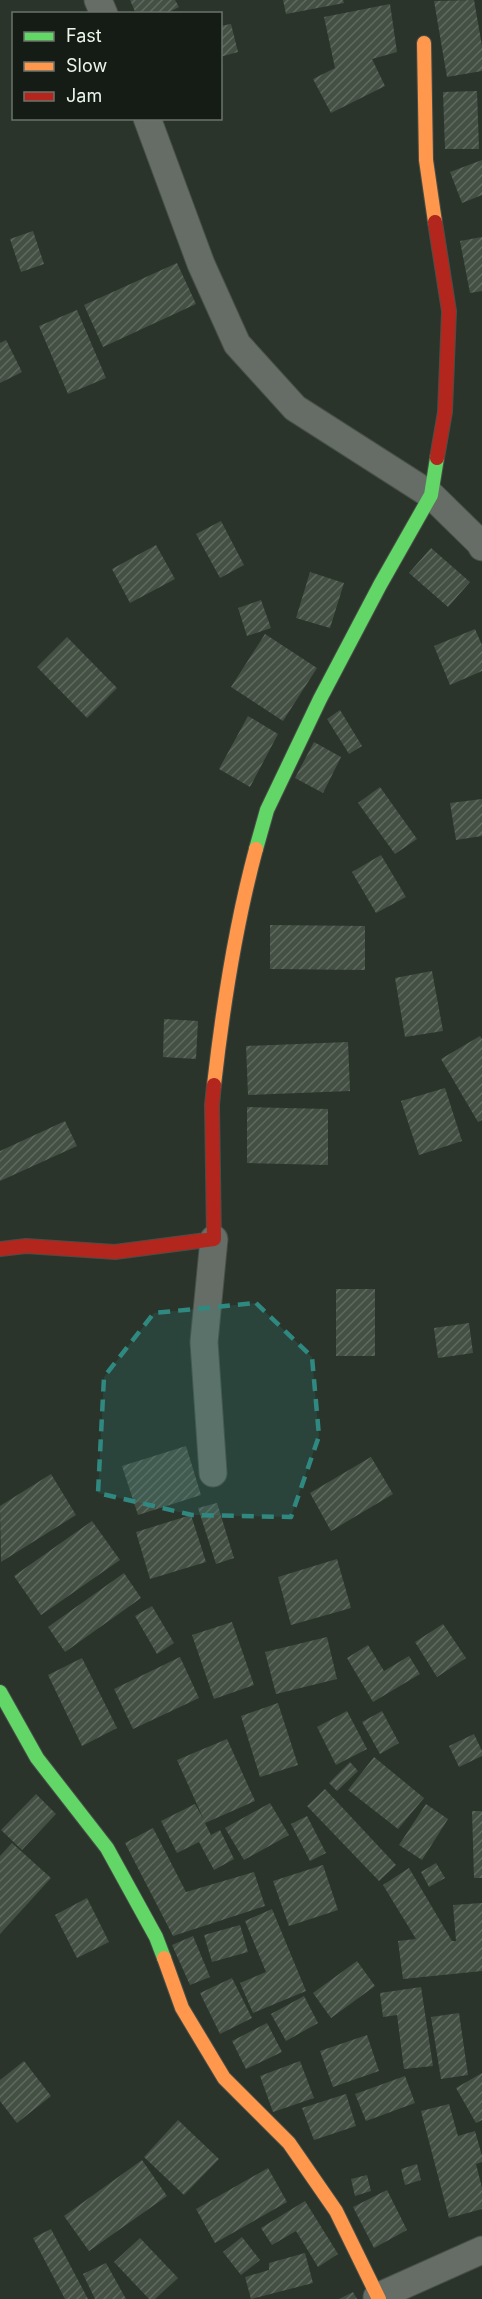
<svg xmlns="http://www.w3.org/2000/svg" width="482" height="2299" font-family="Inter,sans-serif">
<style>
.building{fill:url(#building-hatch)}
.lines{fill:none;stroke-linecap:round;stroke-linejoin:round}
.street-casing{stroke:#474f47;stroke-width:29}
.fast-casing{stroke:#474f47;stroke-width:16}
.slow-casing{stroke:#474f47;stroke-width:16}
.jam-casing{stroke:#474f47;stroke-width:16}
.street{stroke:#666d66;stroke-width:27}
.fast{stroke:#63d668;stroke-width:14}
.slow{stroke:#ff974d;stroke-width:14}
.jam{stroke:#b3261e;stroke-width:14}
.marked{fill:#308981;fill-opacity:0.2;stroke:#308981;stroke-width:4.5;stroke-dasharray:12 8;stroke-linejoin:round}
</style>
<defs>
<pattern id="building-hatch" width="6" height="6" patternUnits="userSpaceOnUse" patternTransform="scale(1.5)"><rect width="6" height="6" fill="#455045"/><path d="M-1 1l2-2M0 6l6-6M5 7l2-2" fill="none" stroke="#606a60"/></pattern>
</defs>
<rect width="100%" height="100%" fill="#2a342a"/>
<path class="building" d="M130,0H175L179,7L165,14H136Z
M283,0H343L344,3L286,14Z
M474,0L482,46V71L447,77L434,1Z
M390,4L397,52L372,59L385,86L331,113L313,79L335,68L324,17Z
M231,24L238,52L220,57V26Z
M477,91L479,149H445L443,92Z
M482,160V195L462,203L450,172Z
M33,231L44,264L21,272L10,239Z
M482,237V291L470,293L460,241Z
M177,263L196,304L103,347L84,305Z
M77,310L106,378L68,394L39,326Z
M6,340L22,372L0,383V343Z
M221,521L244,565L220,578L196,534Z
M156,545L175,579L130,603L112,569Z
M431,548L470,582L448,607L409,573Z
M310,572L344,583L330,628L296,618Z
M261,600L271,628L247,636L238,608Z
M475,629L482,645V671L450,685L434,646Z
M265,634L317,668L283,721L231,687Z
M67,637L117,688L87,718L37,667Z
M340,710L362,746L349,754L327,719Z
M248,716L278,734L250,787L219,769Z
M314,742L341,757L323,793L295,778Z
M380,787L417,839L395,854L358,803Z
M482,799V836L456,840L450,803Z
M381,855L406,897L376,913L352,872Z
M270,925L365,926V970L270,969Z
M432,971L443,1031L405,1037L395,978Z
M164,1019L198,1021L196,1059L163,1057Z
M480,1036L482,1039V1120L478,1122L441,1059Z
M348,1042L350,1091L248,1095L246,1046Z
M445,1088L462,1141L419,1155L401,1101Z
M247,1107L328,1109V1165L247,1163Z
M65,1121L77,1146L0,1181V1151Z
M336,1289H375V1356H336Z
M469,1323L473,1353L438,1358L434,1328Z
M186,1446L201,1495L138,1515L122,1466Z
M371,1457L393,1494L331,1531L310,1493Z
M51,1474L76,1515L1,1562L0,1506Z
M217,1503L234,1558L216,1564L198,1508Z
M191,1515L206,1562L150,1579L136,1532Z
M92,1521L120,1560L41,1615L14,1576Z
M337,1559L351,1608L291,1625L278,1577Z
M124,1573L141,1598L65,1652L48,1627Z
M152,1606L174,1643L157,1654L135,1616Z
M232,1622L254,1685L214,1699L192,1635Z
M443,1624L466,1658L437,1677L415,1642Z
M327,1637L337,1679L276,1694L265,1652Z
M368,1645L384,1671L409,1656L420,1674L373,1702L347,1658Z
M180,1657L199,1698L133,1729L114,1689Z
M82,1658L117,1728L82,1746L48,1675Z
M278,1703L298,1765L260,1777L241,1716Z
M347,1711L367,1749L336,1765L317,1727Z
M382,1711L399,1743L380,1754L362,1722Z
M474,1734L482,1751V1756L459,1767L449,1746Z
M227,1739L255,1801L205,1823L211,1835L220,1830L234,1859L214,1870L199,1842L177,1853L161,1821L195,1804L204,1820L177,1760Z
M374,1757L424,1798L398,1829L348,1790Z
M350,1762L358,1771L337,1791L329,1783Z
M325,1789L396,1865L379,1881L307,1806Z
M36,1794L56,1814L22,1850L1,1830Z
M270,1803L289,1835L244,1860L225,1828Z
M426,1804L448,1819L422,1860L399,1845Z
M472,1811H482V1878H474Z
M307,1816L326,1853L310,1861L291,1824Z
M153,1828L186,1892L254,1872L265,1906L173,1936L125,1843Z
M12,1843L51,1878L0,1934V1856Z
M436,1863L445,1878L429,1887L421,1872Z
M323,1865L338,1910L289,1926L273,1881Z
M409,1868L452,1941H456L453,1905L482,1903V1971L403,1979L398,1941L416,1939L383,1885Z
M87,1898L109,1942L77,1958L55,1915Z
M272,1909L306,1991L253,2013L240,1983L266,1972L245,1921Z
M240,1925L248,1952L212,1962L204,1935Z
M193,1936L210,1977L190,1985L172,1945Z
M357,1961L375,1986L331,2018L313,1993Z
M232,1978L252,2018L220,2034L200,1993Z
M421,1987L433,2066L404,2069L397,2015L383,2017L380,1993Z
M304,1996L318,2023L286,2041L271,2014Z
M459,2013L468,2075L441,2079L431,2017Z
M267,2023L282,2052L246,2069L232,2041Z
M367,2035L379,2071L333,2087L320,2051Z
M24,2061L51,2096L17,2123L0,2101V2080Z
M300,2061L314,2098L273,2112L260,2076Z
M482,2073V2120L476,2123L456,2088Z
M405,2076L415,2103L366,2121L355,2094Z
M346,2094L356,2126L314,2140L302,2108Z
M449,2104L458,2136L475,2131L482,2156V2162L476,2164L482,2188V2209L449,2218L421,2111Z
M178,2120L219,2159L184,2195L144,2157Z
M142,2160L167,2196L89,2251L64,2216Z
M417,2164L421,2180L405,2185L401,2169Z
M268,2168L287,2202L215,2243L196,2209Z
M367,2175L371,2191L355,2196L351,2179Z
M387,2190L407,2230L374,2248L353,2207Z
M305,2201L338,2254L318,2267L296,2231L272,2245L261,2228Z
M51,2229L88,2299H65L33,2238Z
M242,2237L260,2260L241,2275L223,2252Z
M140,2238L178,2278L155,2299H149L114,2262Z
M305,2253L313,2283L251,2299L245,2277L269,2270V2263Z
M106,2263L126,2299H95L83,2274Z
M353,2292L357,2299H339Z"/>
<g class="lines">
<defs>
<path id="street" d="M98,0L104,14
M147,118L201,264L237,344L295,408L431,495L480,543L482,547
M213,1473L204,1342L214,1239
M377,2297L482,2250"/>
<path id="fast" d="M256,849L267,810L320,699L380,585L431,495L437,458
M0,1692L37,1758L107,1848L156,1937L164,1958"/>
<path id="slow" d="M424,43L426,160L435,222
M214,1085C223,1005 235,927 256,849
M164,1958L182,2008L224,2078L289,2143L336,2211L379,2299"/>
<path id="jam" d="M435,222L449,311L445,412L437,458
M0,1249L26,1246L115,1252L214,1239L212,1105L214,1085"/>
</defs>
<use href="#street" class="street-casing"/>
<use href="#fast" class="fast-casing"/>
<use href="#slow" class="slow-casing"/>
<use href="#jam" class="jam-casing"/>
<use href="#street" class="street"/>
<use href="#fast" class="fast"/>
<use href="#slow" class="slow"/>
<use href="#jam" class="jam"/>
</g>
<path class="marked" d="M256,1303L312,1357L319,1436L291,1517L192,1515L98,1493L104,1377L154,1313Z"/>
<rect x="12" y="12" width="210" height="108" fill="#151c15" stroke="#6b736a" stroke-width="1.5"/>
<rect x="24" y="32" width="30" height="9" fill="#63d668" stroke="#6b736a" stroke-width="1.5"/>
<text x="66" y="42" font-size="18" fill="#ebf5ea">Fast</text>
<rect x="24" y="62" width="30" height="9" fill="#ff974d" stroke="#6b736a" stroke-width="1.5"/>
<text x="66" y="72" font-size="18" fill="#ebf5ea">Slow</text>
<rect x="24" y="92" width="30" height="9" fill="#b3261e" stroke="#6b736a" stroke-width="1.5"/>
<text x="66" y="102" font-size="18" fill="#ebf5ea">Jam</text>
</svg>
